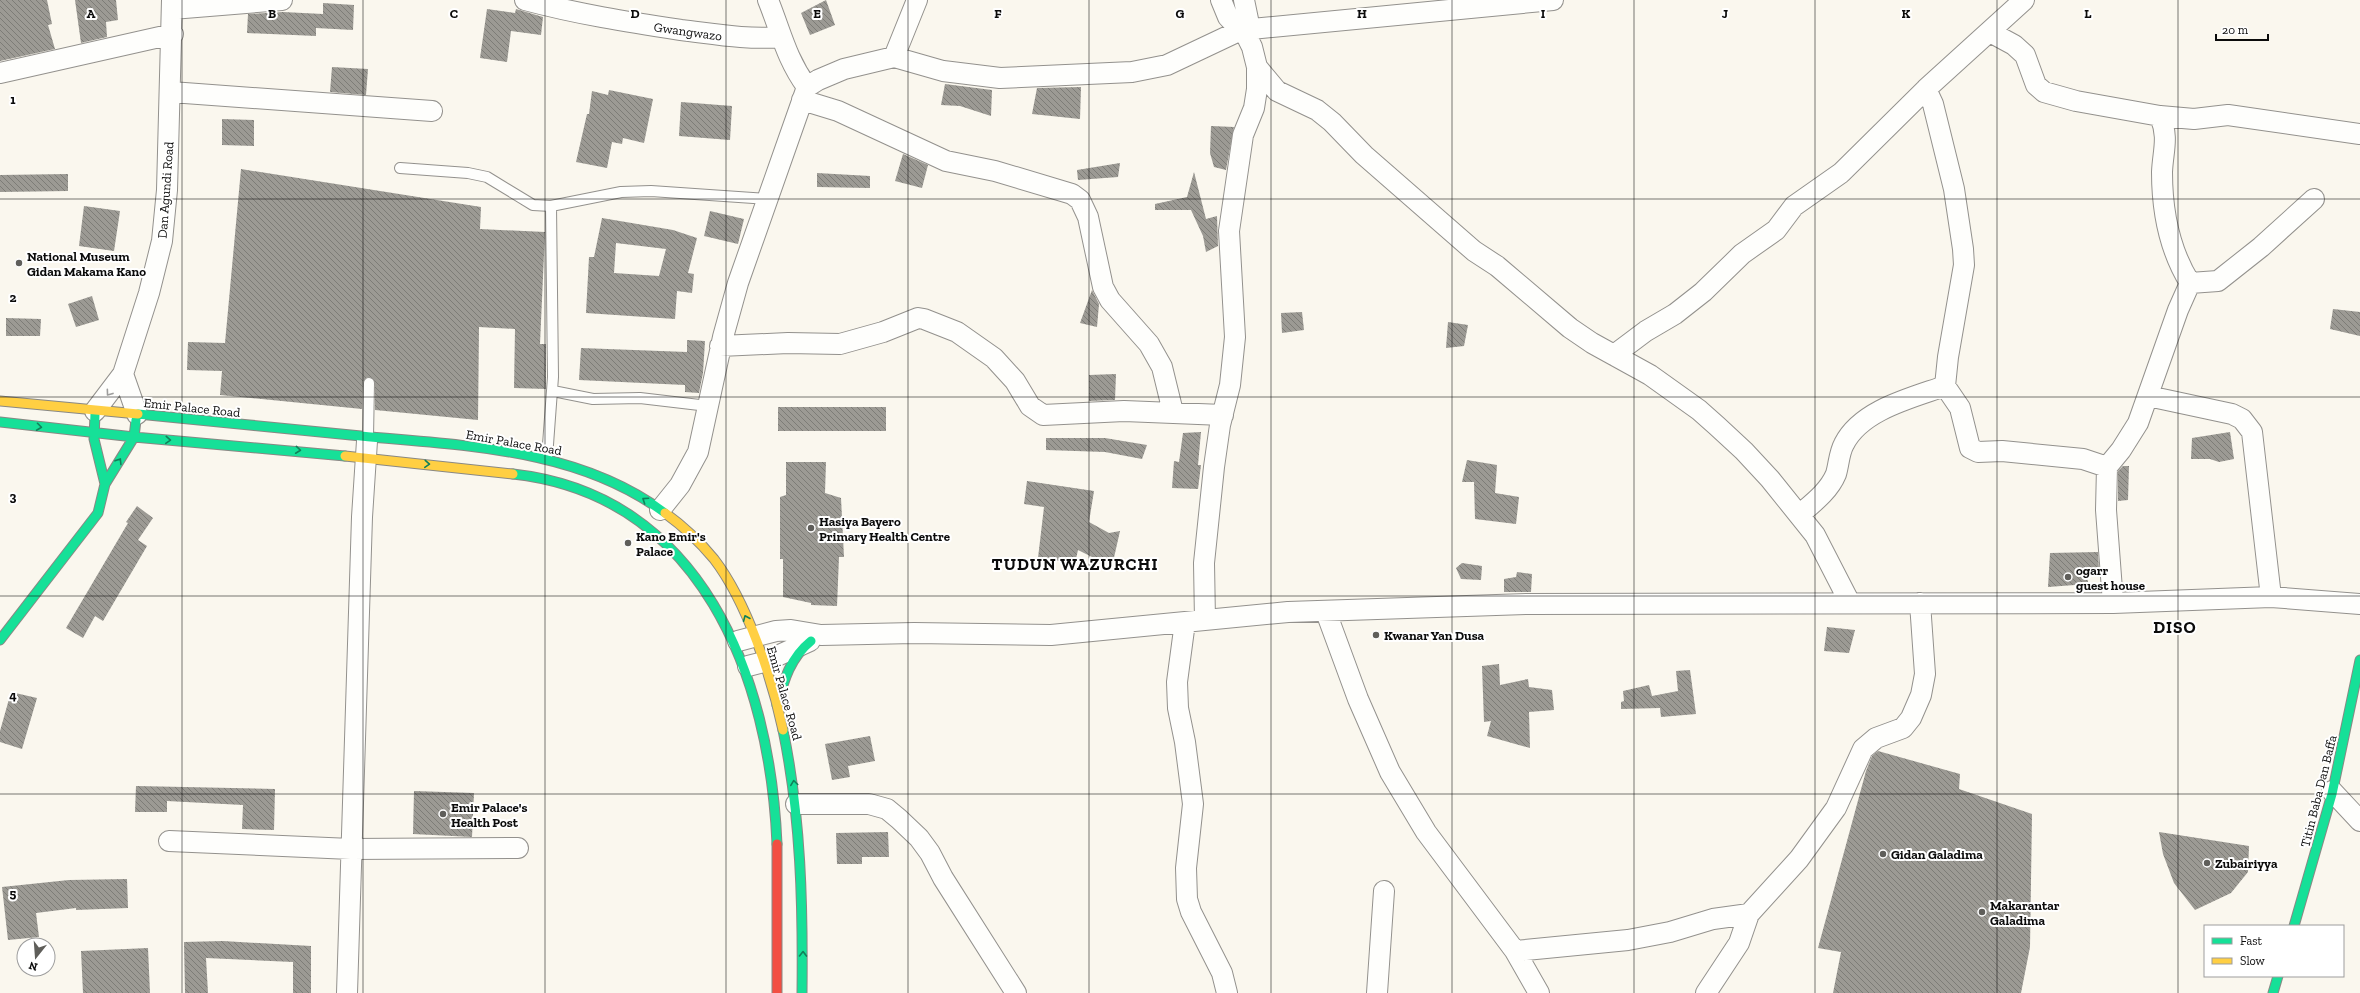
<svg xmlns="http://www.w3.org/2000/svg" width="2360" height="993" font-family="'Zilla Slab',serif">
<style>
.building{fill:url(#building-back-hatch);fill-rule:evenodd}
.lines{fill:none;stroke-linecap:round;stroke-linejoin:round}
.lane-casing{stroke:#93918d;stroke-width:12}
.street-casing{stroke:#93918d;stroke-width:22}
.fast-casing{stroke:#898884;stroke-width:11}
.slow-casing{stroke:#898884;stroke-width:11}
.jam-casing{stroke:#898884;stroke-width:11}
.lane{stroke:#fefefc;stroke-width:10}
.street{stroke:#fefefc;stroke-width:20}
.fast{stroke:#16e098;stroke-width:9}
.slow{stroke:#ffcf43;stroke-width:9}
.jam{stroke:#f24e42;stroke-width:9}
.oneway{stroke:#9d9d9c}
.oneway2{stroke:#118059}
.grid{fill:none;stroke:#0b0b0b;stroke-width:1;stroke-opacity:0.55}
.poi-dot{fill:#5f5e5a;stroke:#fff;stroke-width:1.5}
.labels{text-anchor:middle;stroke-width:4;stroke-linejoin:round;paint-order:stroke}
.street-label{font-size:13px;fill:#0b0b0b;stroke:#fff}
.poi-label{font-size:13px;font-weight:bold;fill:#0b0b0b;stroke:#fff;text-anchor:start}
.district-label{font-size:17px;font-weight:bold;letter-spacing:1px;fill:#0b0b0b;stroke:#fff}
.grid-label{font-size:13px;text-anchor:middle;font-weight:bold;fill:#0b0b0b;stroke:#fff;stroke-width:4;stroke-linejoin:round;paint-order:stroke}
</style>
<defs>
<pattern id="building-back-hatch" width="6" height="6" patternUnits="userSpaceOnUse"><rect width="6" height="6" fill="#9c9a94"/><path d="M-1 5l2 2M0 0l6 6M5-1l2 2" fill="none" stroke="#7d7c77"/></pattern>
</defs>
<rect width="100%" height="100%" fill="#faf7ee"/>
<path class="building" d="M0,0H47L52,24L48,25L55,49L0,61Z
M75,0H116L118,20L106,22L107,37L81,43Z
M826,0L835,25L810,35L801,13Z
M323,3L354,5L353,30L316,28V36L247,33L248,14L283,12L323,14Z
M487,9L515,13L516,9L543,17L541,35L511,31L507,62L480,58Z
M332,67L368,69L366,95L330,92Z
M945,84L992,90L991,116L960,106L941,105Z
M1081,87L1080,119L1032,114L1037,88Z
M609,90L653,99L644,143L623,138L622,144L612,142L607,168L576,162L587,114H589L592,91L608,95Z
M681,102L732,106L730,140L679,136Z
M222,119L254,120V146L222,145Z
M1211,126L1234,127L1226,170L1214,167L1210,153Z
M903,154L928,165L922,188L895,181Z
M1120,163L1118,177L1078,180L1077,170Z
M241,169L481,207L480,229L545,232L540,344H546V389L514,388L515,329L479,327L478,420L375,410V383L370,377L366,378L363,382L362,409L220,395L222,371L187,370L188,342L225,343Z
M1194,172L1206,219L1217,216L1218,246L1206,252L1203,236L1191,210H1155V204L1187,197Z
M817,173L870,176V188L817,187Z
M68,174V191L0,192V175Z
M84,206L120,211L114,251L79,246Z
M710,211L744,219L738,244L704,236Z
M602,218L673,230L697,238L688,273L694,274L692,293L677,291L675,319L586,313L589,257H594ZM616,243L666,249L659,276L614,273Z
M1092,290L1099,304L1097,327L1080,323Z
M92,296L99,320L76,327L68,304Z
M2333,309L2360,312V336L2330,329Z
M1302,312L1304,330L1282,333L1281,313Z
M6,318L41,319L40,336H6Z
M1448,322L1468,325L1464,346L1446,348Z
M687,340L705,341L703,373L699,393L685,392V385L579,380L581,348L687,352Z
M1116,374L1115,400L1089,401V375Z
M778,407H886V431H778Z
M1201,432L1198,465H1201L1198,489L1172,488L1174,461L1179,462L1183,433Z
M2230,432L2234,459L2219,462L2210,459H2191L2192,438Z
M1046,438H1105L1147,445L1142,459L1105,452L1046,450Z
M1467,460L1497,465L1495,493L1519,497L1516,524L1475,519L1474,482H1462Z
M786,462H826L825,493L841,498L844,557H839L837,606L811,605V603L783,597V559H780V497L786,495Z
M2123,466H2129L2128,500L2118,501V471Z
M1027,481L1094,491L1089,522L1109,533L1120,531L1113,562L1104,563L1078,550L1075,563L1038,558L1044,507L1024,504Z
M137,506L153,518L138,540L147,546L103,621L95,616L83,638L66,628L128,523L126,522Z
M2098,552L2099,569L2087,568L2088,584L2048,587L2050,553Z
M1462,563L1482,566L1481,580L1461,579L1456,568Z
M1517,572L1532,574L1531,592H1504V579L1516,577Z
M1827,627L1855,630L1849,653L1824,651Z
M1499,664L1500,685L1528,679L1529,687L1552,690L1554,710L1529,712L1530,748L1487,736L1491,721L1484,722L1482,666Z
M1690,670L1696,714L1661,717L1660,708L1621,709V702L1624,701L1623,691L1649,685L1652,696L1678,691L1676,671Z
M11,692L37,698L22,749L0,742V731Z
M870,736L875,761L848,766L850,777L832,780L825,744Z
M1878,751L1960,774L1959,789L2032,814L2030,947L2021,993H1833L1841,952L1818,948L1866,771L1872,756Z
M136,786L275,789L274,830L242,829L243,805L167,801V812H135Z
M414,791L474,793L472,837L413,834Z
M888,832L889,857H862V864H837L836,833Z
M2159,832L2249,846L2248,872L2231,893L2195,910L2174,883L2163,854Z
M127,879L128,908L76,910V908L36,913L39,937L8,940L2,887L69,880Z
M223,941L311,946V993H293V962L206,958L208,993H185L184,942Z
M148,948L150,993H83L81,951Z"/>
<g class="lines">
<defs>
<path id="lane" d="M400,168L468,173L487,177L533,205L551,206L621,192L651,191L767,199
M553,391L593,399L640,398L708,406
M368,437L369,383
M547,458L553,377L551,206"/>
<path id="street" d="M525,0C577,14 628,22 681,30C715,34 747,40 781,37
M1244,0L1250,29
M172,9L282,0
M1990,32L2014,45L2025,55L2036,85L2044,92L2076,101L2160,116L2194,119L2228,115L2360,134
M894,57L917,0
M1257,67L1277,91L1317,110L1332,122L1364,155L1474,251L1497,266L1570,328L1592,343L1650,375L1699,410L1717,426L1744,451L1770,479L1815,535L1850,603
M0,73L173,34
M807,87L818,80L844,69L894,57L943,71L1000,78L1132,72L1167,65L1241,30L1553,0
M1926,89L1933,104L1954,189L1963,249L1964,265L1948,357L1945,386L1960,408L1970,448L1978,452L2002,451L2083,459L2107,467
M171,92L432,111
M802,100L838,111L946,161L995,171L1072,194L1080,200L1088,217L1103,287L1110,300L1149,344L1162,367L1173,412
M2160,116C2169,138 2163,150 2162,172C2162,211 2170,251 2190,283
M2190,283L2218,281L2261,247L2314,199
M720,346L788,343L840,344L883,332L918,318L924,319L957,332L994,358L1015,381L1030,406L1043,415L1124,411L1223,415
M1614,355L1646,331L1675,314L1703,292L1742,254L1776,230L1794,206L1841,173L1926,89L2024,0
M123,374L137,414
M2148,396L2232,414L2242,419L2252,432L2271,597
M95,411L123,374L149,293L162,241L167,190L172,0
M660,510L680,485L698,452L723,337L738,283L807,87C786,58 781,32 768,0
M1799,515C1813,503 1829,491 1836,474C1839,464 1839,453 1844,444C1861,410 1911,398 1945,386
M2113,603L2106,510L2107,467L2121,450L2138,423L2178,310L2190,283
M1326,612L1358,699L1390,772L1426,832L1515,951L1539,993
M1205,620L1204,563L1214,467L1220,425L1230,385L1235,337L1229,231L1243,135L1254,108L1257,89V67L1252,47L1247,37L1228,17L1221,0
M1185,622L1177,682L1178,708L1185,742L1193,804L1186,868L1187,899L1191,912L1222,973L1227,993
M738,641L776,631L791,630L821,635L914,633L1051,635L1288,612L1527,604L2113,603L2271,597L2360,604
M748,666L764,662L810,641
M2332,791L2360,821
M796,804H869L887,809L899,819L919,838L930,853L943,878L1016,993
M169,841L351,849L518,848
M1515,951L1628,940L1670,932L1713,919L1749,914
M347,993L362,517L367,441
M1377,993L1384,891
M1706,993L1739,943L1749,914L1799,859L1836,808L1863,749L1876,738L1903,728L1911,718L1921,695L1925,674L1920,603"/>
<path id="fast" d="M95,414L94,439L105,484
M138,414C212,421 287,429 361,436C466,446 578,448 665,513
M0,422L134,437L345,456
M513,474C702,495 770,677 777,844
M0,640L98,513L105,484L134,437L136,420
M777,705C784,680 790,658 811,641
M783,730C801,817 803,905 802,993
M2294,926L2332,794L2360,660
M2273,993L2278,976"/>
<path id="slow" d="M0,401L138,414
M345,456L513,474
M665,513C683,526 700,542 714,559C747,602 772,678 783,730"/>
<path id="jam" d="M777,844V993"/>
</defs>
<use href="#lane" class="lane-casing"/>
<use href="#street" class="street-casing"/>
<use href="#fast" class="fast-casing"/>
<use href="#slow" class="slow-casing"/>
<use href="#jam" class="jam-casing"/>
<use href="#lane" class="lane"/>
<use href="#street" class="street"/>
<use href="#fast" class="fast"/>
<use href="#slow" class="slow"/>
<use href="#jam" class="jam"/>
</g>
<defs><path id="oneway-chevron" d="M-2-3.5L2.5 0L-2 3.5" fill="none" stroke-width="1.6" stroke-linecap="round" stroke-linejoin="round"/></defs>
<use class="oneway" href="#oneway-chevron" transform="translate(109 393) rotate(126)"/>
<g class="oneway2">
<use href="#oneway-chevron" transform="translate(39 427) rotate(7)"/>
<use href="#oneway-chevron" transform="translate(168 440) rotate(4)"/>
<use href="#oneway-chevron" transform="translate(298 450) rotate(6)"/>
<use href="#oneway-chevron" transform="translate(119 461) rotate(-58)"/>
<use href="#oneway-chevron" transform="translate(427 464) rotate(4)"/>
<use href="#oneway-chevron" transform="translate(645 500) rotate(-146)"/>
<use href="#oneway-chevron" transform="translate(746 618) rotate(-113)"/>
<use href="#oneway-chevron" transform="translate(794 783) rotate(-98)"/>
<use href="#oneway-chevron" transform="translate(803 954) rotate(-89)"/>
</g>
<path class="grid" d="M182,0V993M363,0V993M545,0V993M726,0V993M908,0V993M1089,0V993M1271,0V993M1452,0V993M1634,0V993M1815,0V993M1997,0V993M2178,0V993M0,199H2360M0,397H2360M0,596H2360M0,794H2360"/>
<g class="poi-dot">
<circle cx="19" cy="263" r="4"/>
<circle cx="811" cy="528" r="4"/>
<circle cx="628" cy="543" r="4"/>
<circle cx="2068" cy="577" r="4"/>
<circle cx="1376" cy="635" r="4"/>
<circle cx="443" cy="814" r="4"/>
<circle cx="1883" cy="854" r="4"/>
<circle cx="2207" cy="863" r="4"/>
<circle cx="1982" cy="912" r="4"/>
</g>
<g class="labels">
<g class="street-label">
<text transform="translate(688 31) rotate(8)" y="5">Gwangwazo</text>
<text transform="translate(165 190) rotate(-86)" y="5">Dan Agundi Road</text>
<text transform="translate(192 407) rotate(6)" y="5">Emir Palace Road</text>
<text transform="translate(514 442) rotate(10)" y="5">Emir Palace Road</text>
<text transform="translate(785 693) rotate(74)" y="5">Emir Palace Road</text>
<text transform="translate(2318 791) rotate(-76)" y="5">Titin Baba Dan Baffa</text>
</g>
<g class="poi-label">
<text x="27" y="261">National Museum<tspan x="27" dy="15">Gidan Makama Kano</tspan></text>
<text x="819" y="526">Hasiya Bayero<tspan x="819" dy="15">Primary Health Centre</tspan></text>
<text x="636" y="541">Kano Emir's<tspan x="636" dy="15">Palace</tspan></text>
<text x="2076" y="575">ogarr<tspan x="2076" dy="15">guest house</tspan></text>
<text x="1384" y="640">Kwanar Yan Dusa</text>
<text x="451" y="812">Emir Palace's<tspan x="451" dy="15">Health Post</tspan></text>
<text x="1891" y="859">Gidan Galadima</text>
<text x="2215" y="868">Zubairiyya</text>
<text x="1990" y="910">Makarantar<tspan x="1990" dy="15">Galadima</tspan></text>
</g>
<g class="district-label">
<text x="1075" y="570">TUDUN WAZURCHI</text>
<text x="2175" y="633">DISO</text>
</g>
</g>
<g class="grid-label">
<text x="91" y="18">A</text>
<text x="272" y="18">B</text>
<text x="454" y="18">C</text>
<text x="635" y="18">D</text>
<text x="817" y="18">E</text>
<text x="998" y="18">F</text>
<text x="1180" y="18">G</text>
<text x="1362" y="18">H</text>
<text x="1543" y="18">I</text>
<text x="1725" y="18">J</text>
<text x="1906" y="18">K</text>
<text x="2088" y="18">L</text>
<text x="13" y="104">1</text>
<text x="13" y="302">2</text>
<text x="13" y="501">3</text>
<text x="13" y="700">4</text>
<text x="13" y="898">5</text>
</g>
<rect x="2204" y="925" width="140" height="52" fill="#ffffff" stroke="#9d9d9d"/>
<rect x="2212" y="938" width="20" height="6" fill="#16e098" stroke="#9d9d9d"/>
<text x="2240" y="945" font-size="12" fill="#0b0b0b">Fast</text>
<rect x="2212" y="958" width="20" height="6" fill="#ffcf43" stroke="#9d9d9d"/>
<text x="2240" y="965" font-size="12" fill="#0b0b0b">Slow</text>
<g transform="translate(36 957) rotate(197)"><circle r="19" fill="#ffffff" stroke="#9d9d9d"/>
<path d="M0-3L7 15L0 10L-7 15Z" fill="#5f5e5a"/>
<text y="-6" font-size="11" font-weight="bold" text-anchor="middle" fill="#0b0b0b">N</text>
</g>
<path d="M2216 34v6h52v-6" fill="none" stroke="#0b0b0b" stroke-width="2"/>
<text x="2222" y="34" font-size="12" fill="#0b0b0b" stroke="#ffffff" stroke-width="3" paint-order="stroke">20 m</text>
</svg>
